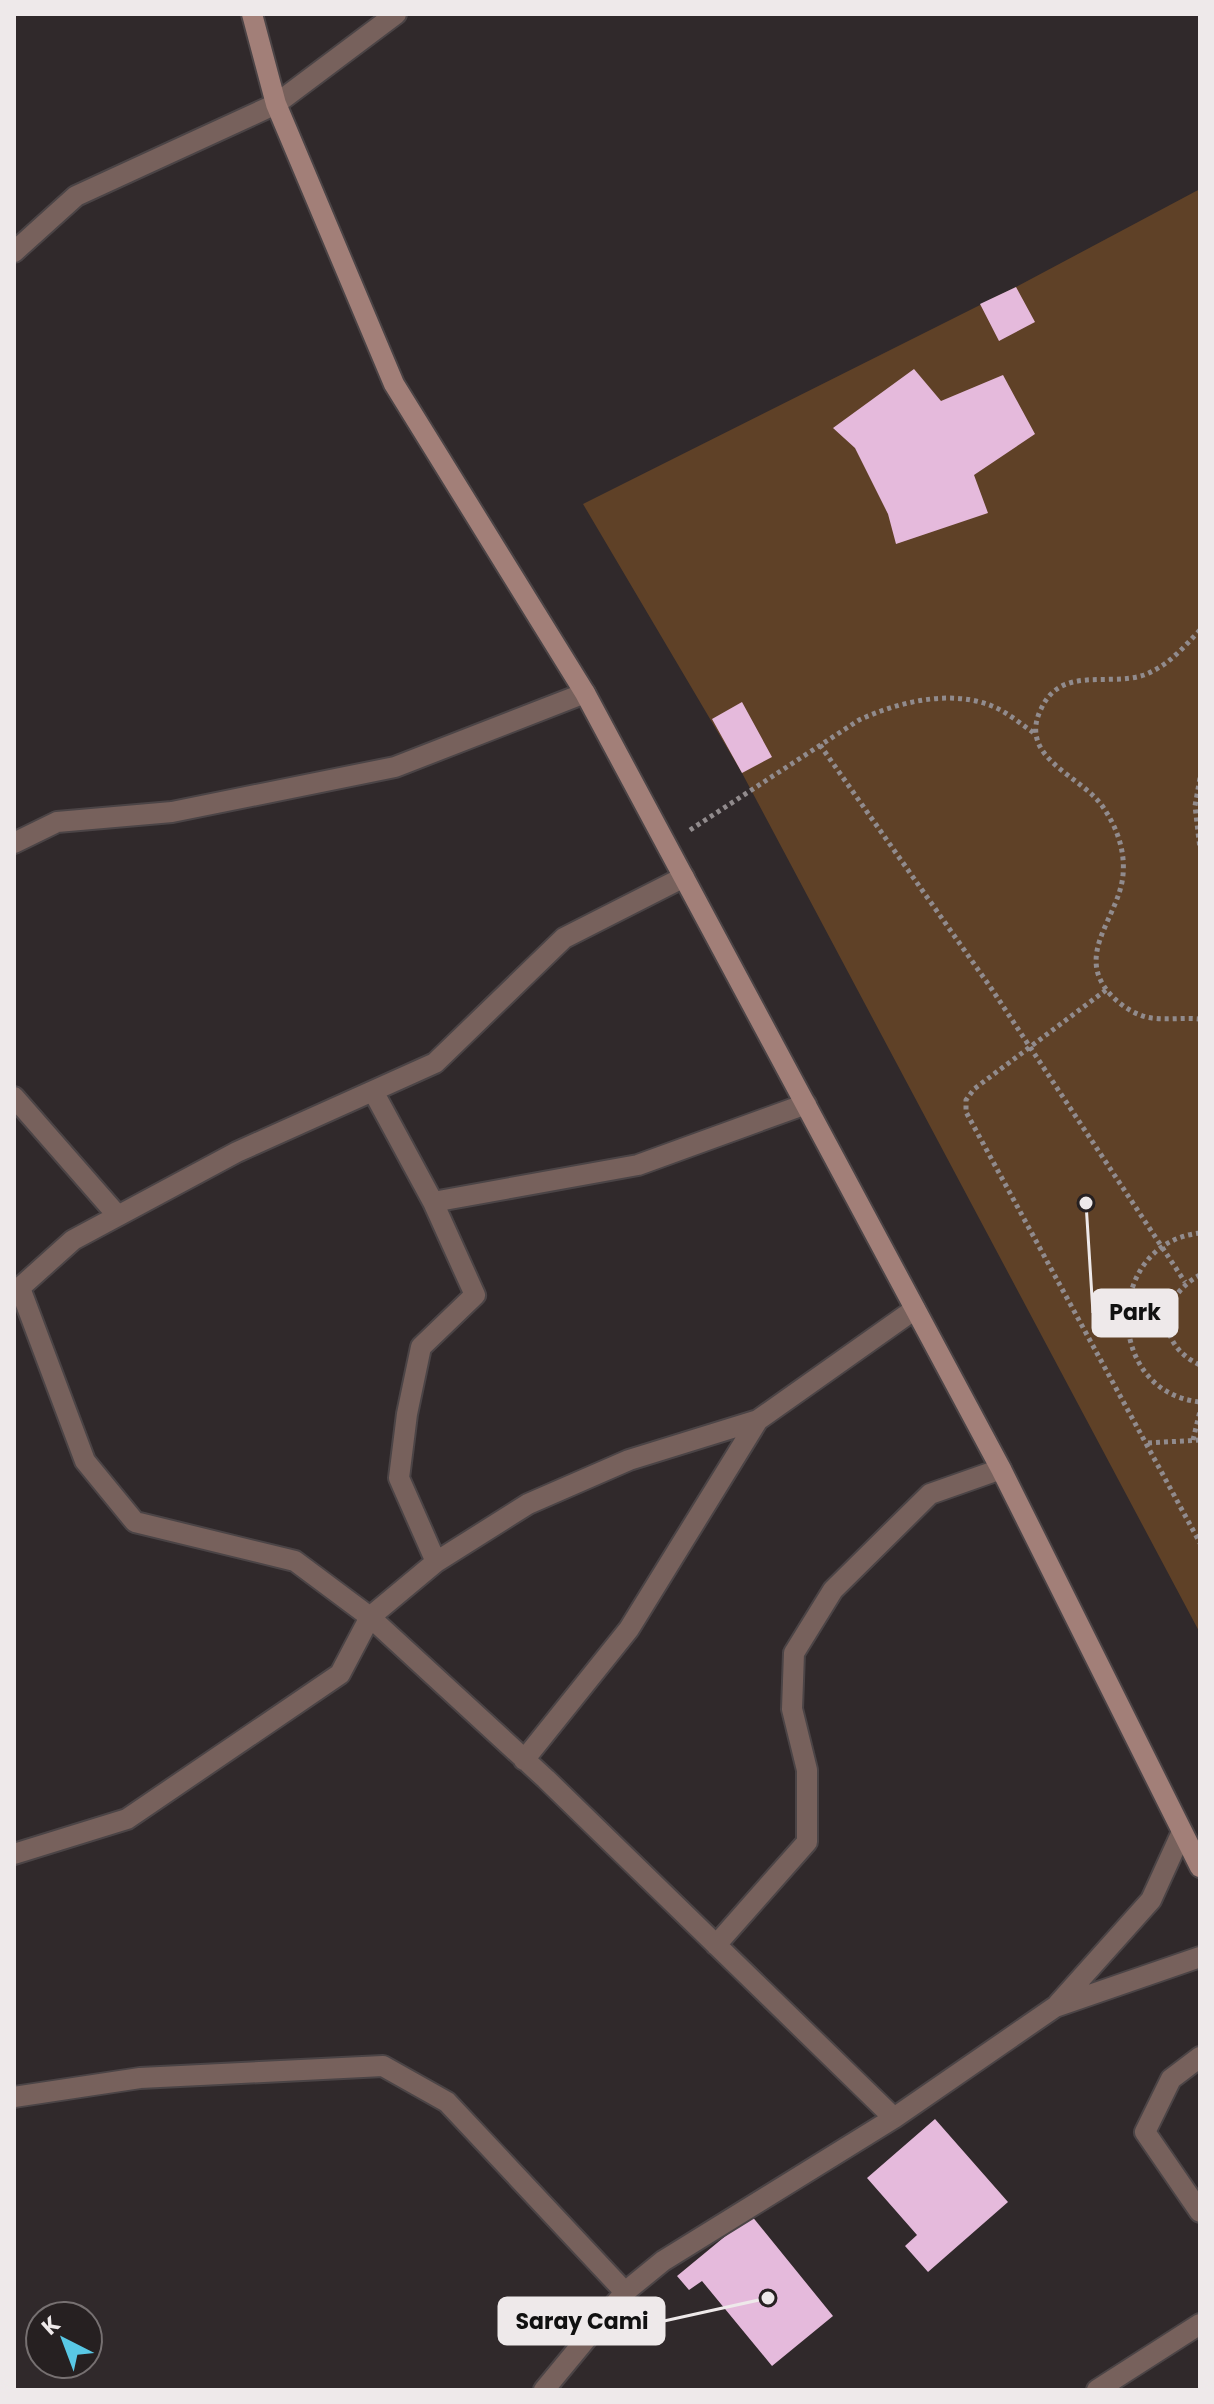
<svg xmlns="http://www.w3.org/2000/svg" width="1214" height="2404" font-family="Poppins,sans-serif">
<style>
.green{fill:#5f4127}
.building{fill:#e5badc}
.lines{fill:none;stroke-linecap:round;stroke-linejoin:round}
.street-casing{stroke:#4b4446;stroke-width:24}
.secondary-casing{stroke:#4b4446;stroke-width:24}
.path{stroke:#918b8d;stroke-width:5;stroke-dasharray:4 4;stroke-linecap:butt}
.street{stroke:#77615c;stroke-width:20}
.secondary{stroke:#a27f78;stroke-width:20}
.leader{fill:none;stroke:#eee9ea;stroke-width:3}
.callout-dot{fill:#eee9ea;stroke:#262021;stroke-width:3}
.callout{fill:#eee9ea;stroke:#eee9ea;stroke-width:3}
.callout-label{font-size:22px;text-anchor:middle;font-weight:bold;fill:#111}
</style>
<rect width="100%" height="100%" fill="#30292b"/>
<path class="green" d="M1200,189V1633L742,773L583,504L1016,287Z"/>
<path class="building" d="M1016,287L1035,322L999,341L980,304Z
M914,369L941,401L1003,375L1035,434L974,475L988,513L896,544L888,514L855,448L833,428Z
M742,702L772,757L742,773L712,719Z
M935,2119L1008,2202L928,2272L905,2246L917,2235L867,2178Z
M751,2215L833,2316L772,2366L702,2281L689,2290L677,2276Z"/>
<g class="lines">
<defs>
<path id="street" d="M14,252L76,196L276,104L396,14
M14,843L57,822L172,812L395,767L585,693
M373,1091L433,1202L475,1295L421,1347L407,1414L399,1478L436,1562
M14,1097L118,1216
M433,1202L638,1165L806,1104
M20,1288L85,1461L135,1522L295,1561L370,1617L546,1779L894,2118
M14,1293L73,1240L237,1152L435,1063L564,938L684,877
M524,1760L629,1629L758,1420L915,1309
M14,1854L127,1819L340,1674L370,1617L436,1562L528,1504L629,1460L758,1420
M716,1945L807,1842V1770L792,1709L794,1653L833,1590L930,1494L1001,1469
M1058,2004L1151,1900L1182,1832
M1200,2057L1171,2079L1145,2132L1200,2212
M14,2097L140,2078L383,2066L447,2102L625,2292
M544,2390L625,2292L663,2261L894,2118L1055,2007L1200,1957
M1097,2390L1200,2324"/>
<path id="secondary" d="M252,14L276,104L394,384L585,693L1001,1469L1200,1867"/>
</defs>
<use href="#street" class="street-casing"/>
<use href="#secondary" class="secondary-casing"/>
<path class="path" d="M1200,630C1183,648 1168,666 1144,675C1108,687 1061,665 1041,709C1017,758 1081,775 1103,807C1118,829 1127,855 1122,882C1114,922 1076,956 1110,994C1119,1004 1132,1013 1146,1017C1163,1021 1182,1017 1200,1019
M820,745L991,988L1185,1282
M1200,778L1195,806L1200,849
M690,830L859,720C898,702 950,689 992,706C1007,712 1021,724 1034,733
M1106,990L974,1089L966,1100V1112L1200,1543
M1200,1233C1104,1243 1103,1392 1200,1402
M1200,1275C1159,1297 1155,1344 1200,1365
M1193,1440L1200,1411
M1148,1443L1200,1440"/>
<use href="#street" class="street"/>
<use href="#secondary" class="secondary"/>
</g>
<path class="leader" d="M1086 1203L1093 1313M768 2298L664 2321"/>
<g class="callout-dot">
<circle cx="1086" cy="1203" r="8"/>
<circle cx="768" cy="2298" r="8"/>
</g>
<g class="callout">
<rect x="1093" y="1290" width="84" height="46" rx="8"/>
<rect x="499" y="2298" width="165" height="46" rx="8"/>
</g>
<g class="callout-label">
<text x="1135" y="1320">Park</text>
<text x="582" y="2329">Saray Cami</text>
</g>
<rect width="1214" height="2404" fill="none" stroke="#eee9ea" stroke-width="32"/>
<g transform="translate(64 2340) rotate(318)"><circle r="38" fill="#262021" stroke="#767071" stroke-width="2"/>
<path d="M0-6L14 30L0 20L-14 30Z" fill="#59c8e5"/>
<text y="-12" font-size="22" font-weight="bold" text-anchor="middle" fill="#eee9ea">K</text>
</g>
</svg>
